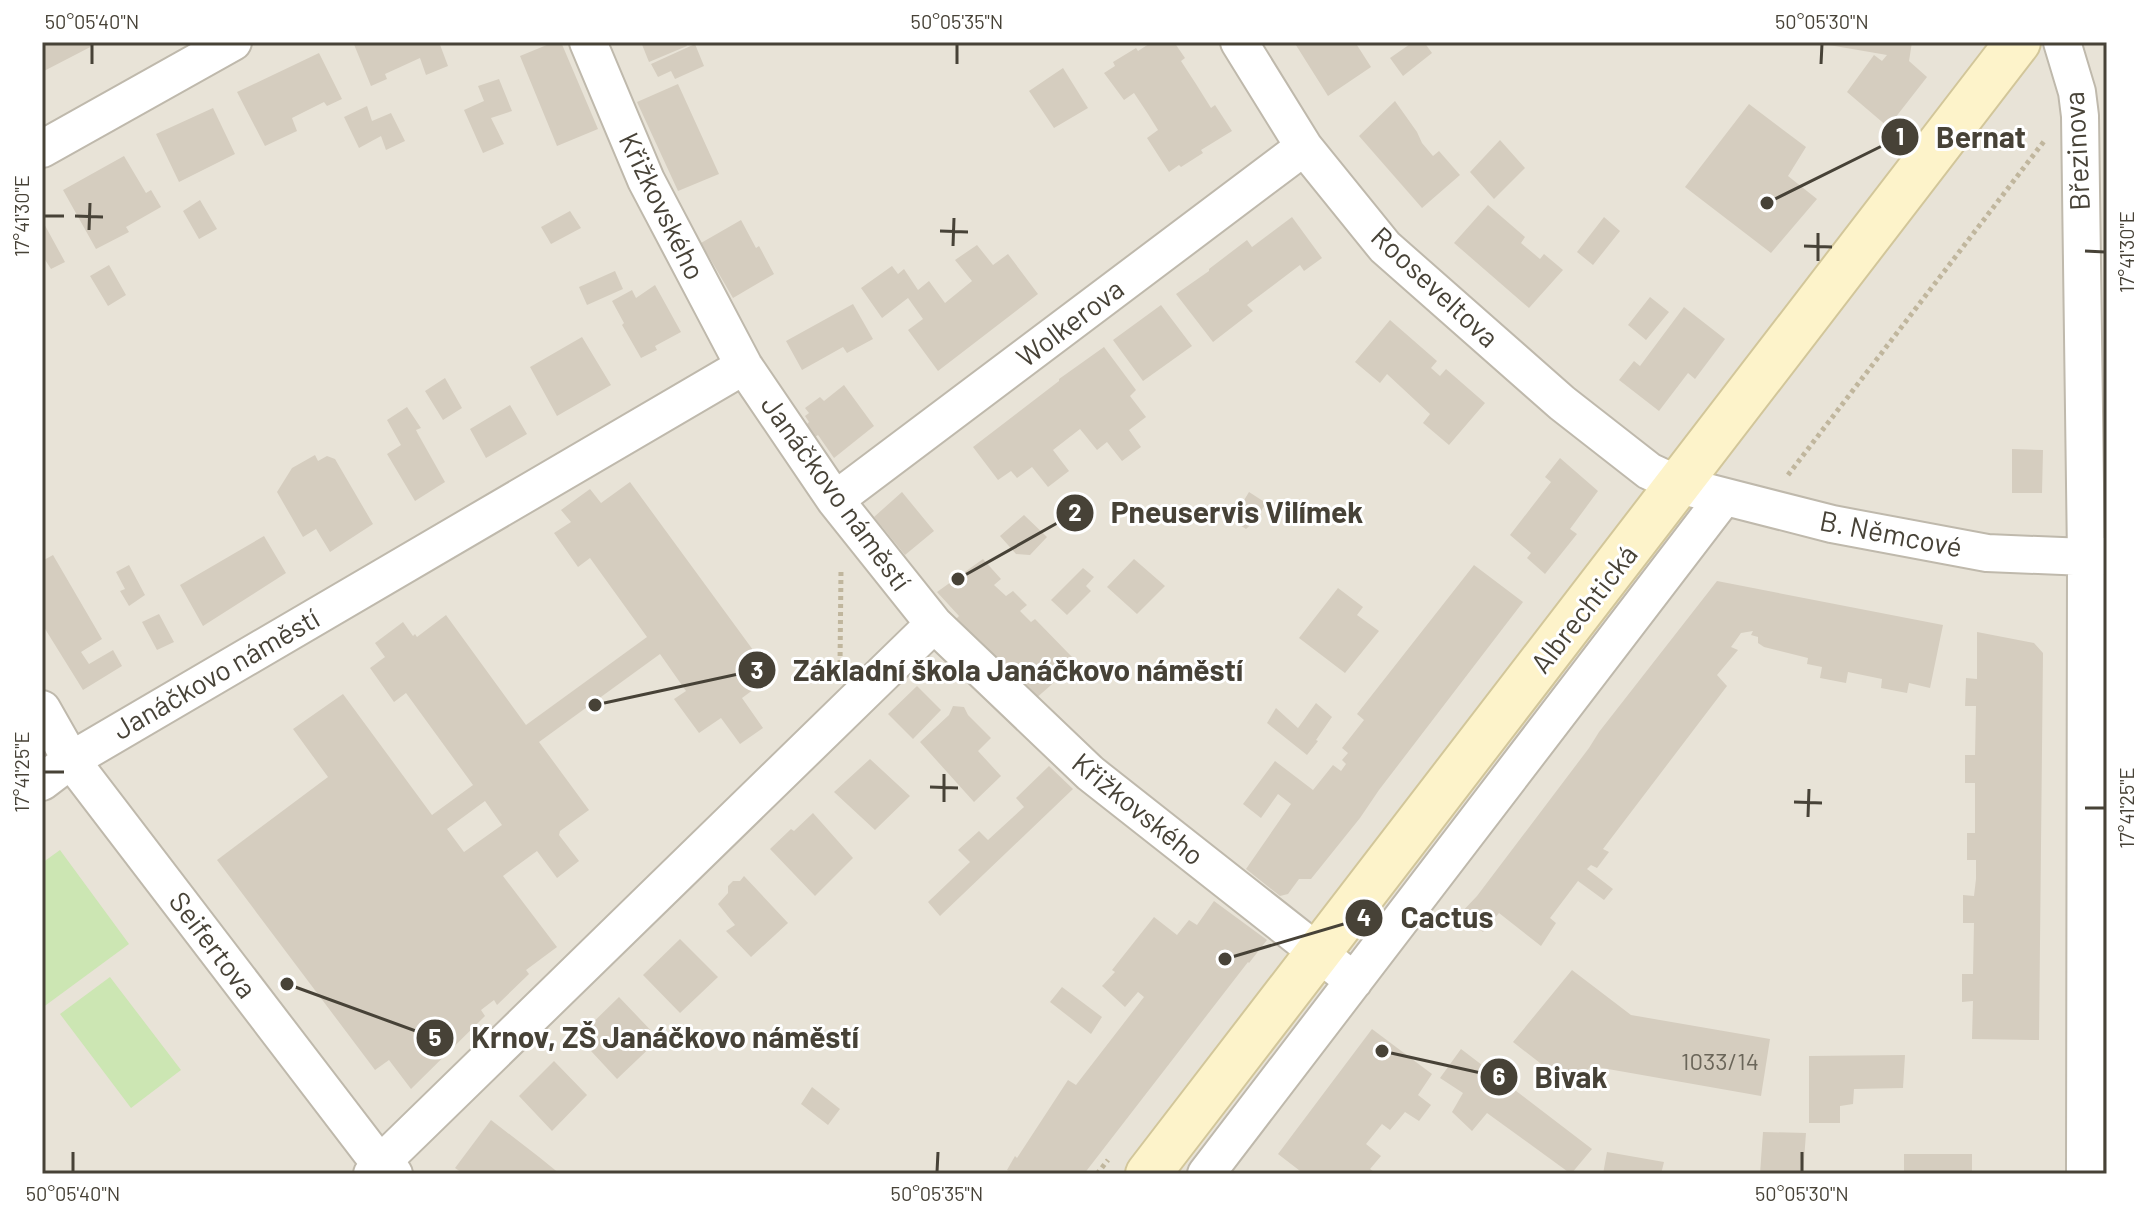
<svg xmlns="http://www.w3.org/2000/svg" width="2149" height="1216" font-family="Barlow,sans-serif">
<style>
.residential{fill:#e8e3d7}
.green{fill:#cce6b3}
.building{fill:#d5cdbf;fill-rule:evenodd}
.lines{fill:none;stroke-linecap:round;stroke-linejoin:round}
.street-casing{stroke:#bfb9ac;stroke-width:40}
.secondary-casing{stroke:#d2c69a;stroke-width:48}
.path{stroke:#c0b69d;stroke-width:5;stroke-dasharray:4 4;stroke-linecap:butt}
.street{stroke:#fff;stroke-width:36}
.secondary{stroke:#fdf3ca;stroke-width:44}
.ticks{fill:none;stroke:#474237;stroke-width:3}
.labels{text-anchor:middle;stroke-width:6;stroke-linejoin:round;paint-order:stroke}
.number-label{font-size:24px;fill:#6a6559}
.street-label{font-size:28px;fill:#474237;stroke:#fff}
.leader{fill:none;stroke:#474237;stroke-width:3}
.callout-dot{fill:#474237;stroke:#fff;stroke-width:3}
.mark-label{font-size:24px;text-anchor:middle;font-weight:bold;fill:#fff}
.callout-label{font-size:30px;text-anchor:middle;font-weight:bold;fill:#474237;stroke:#fff;stroke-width:6;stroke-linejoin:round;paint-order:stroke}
.neatline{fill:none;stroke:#474237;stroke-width:3}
.ticks-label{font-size:20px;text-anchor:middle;fill:#474237}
</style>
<rect width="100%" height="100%" fill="#f4f1e9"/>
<path class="residential" d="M42,42H2107V1174H42Z"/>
<path class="green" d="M60,850L129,944L42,1008V863Z
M110,977L181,1070L131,1108L60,1014Z"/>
<path class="building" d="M42,42H100L44,71L42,66Z
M353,42H439L448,66L426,75L420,58L385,74L387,79L371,86Z
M554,42H561L598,129L557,146L520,56Z
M641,42H685L687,46L649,62Z
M1152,42H1174L1185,58L1181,61L1196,84L1211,108L1215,105L1232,131L1201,150L1203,153L1181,167L1179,165L1169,172L1147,138L1158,130L1148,114L1134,93L1124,100L1104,73L1115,66L1113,62L1136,48L1138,51Z
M1294,42H1355L1371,67L1328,96Z
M1413,42H1424L1432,53L1403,76L1390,58Z
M1829,42H1912L1909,61L1927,77L1888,127L1847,92L1874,55L1882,61L1887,55L1829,45Z
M695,44L704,66L675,79L671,71L658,77L651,64Z
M319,53L342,99L327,106L324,102L292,118L297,131L265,146L237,92Z
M1063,68L1088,108L1054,128L1029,91Z
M499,79L512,111L491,118L504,144L483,153L464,110L484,101L478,86Z
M678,84L719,174L678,191L637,102Z
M1395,101L1417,132L1422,143L1433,156L1439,151L1460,175L1422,208L1359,136Z
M1749,104L1806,147L1788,176L1817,199L1771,253L1685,187Z
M367,106L372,121L391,113L405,141L386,150L381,136L359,148L344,117Z
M213,108L235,154L179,182L156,134Z
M1500,140L1525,168L1494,199L1470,172Z
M124,156L146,193L151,190L161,207L126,227L129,232L96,249L63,190Z
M200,200L217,229L199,239L183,211Z
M1488,205L1525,237L1521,243L1540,259L1544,254L1563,270L1529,308L1454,243Z
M570,211L581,228L551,244L541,227Z
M1292,217L1322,258L1304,271L1300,265L1247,305L1253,311L1213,342L1176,294L1209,271V269L1247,240L1252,247Z
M1604,217L1620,231L1593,265L1577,252Z
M42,220L65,262L51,269L42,255Z
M741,220L756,248L759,246L774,274L733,298L701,243Z
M977,245L993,265L1008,254L1038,294L938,371L908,330L923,319L908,298L882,318L861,288L892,266L898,274L904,269L918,290L929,281L945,303L972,281L955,260Z
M109,265L126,295L108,306L90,276Z
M615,271L623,289L587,305L579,287Z
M655,285L681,332L655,346L657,350L641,358L622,325L624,323L612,301L632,290L636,298Z
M1650,297L1669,312L1646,340L1628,325Z
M853,304L873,339L847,353L843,347L802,370L786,341Z
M1161,305L1192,346L1143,381L1113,340Z
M1684,307L1725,339L1695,379L1688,373L1659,411L1619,380L1634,361L1640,366Z
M1390,320L1437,361L1431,368L1440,376L1446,369L1485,403L1449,445L1423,423L1430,414L1387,374L1380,383L1355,362Z
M582,337L611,385L557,416L530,367Z
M1104,347L1136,390L1130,396L1146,417L1129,430L1141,447L1122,461L1107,442L1097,450L1080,429L1053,450L1069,471L1048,487L1032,467L1017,478L1011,471L998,480L973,447L1059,381V379Z
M445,378L462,408L443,420L425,391Z
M844,385L874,426L834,458L818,435L815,437L806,425L809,422L805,416L809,413L805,408L820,397L824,401Z
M510,405L527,434L486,458L470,429Z
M407,407L421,428L416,430L418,434L445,482L415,501L387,454L401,445L387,420Z
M2012,449L2043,450L2042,493H2012Z
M315,455L318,461L327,456L335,459L373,524L330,552L316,529L303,537L277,492L292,468Z
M1560,458L1598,491L1570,529L1577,534L1545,574L1527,558L1531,553L1510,535L1551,482L1545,477Z
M630,482L772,676L742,698L763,728L740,744L721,718L699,733L674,699L686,691L660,654L539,742L589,810L560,831L559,835L579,861L557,878L537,851L503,876L557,947L526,970L529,974L497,1005L494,1000L481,1010L485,1016L411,1089L389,1060L375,1070L217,860L328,777L293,729L343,694L432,815L473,785L406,693L394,702L370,668L385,657L375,643L403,622L413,636L415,634L417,637L446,615L526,725L647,637L590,558L578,567L554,533L571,522L561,510L590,489L601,503ZM485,801L502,825L464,852L447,829Z
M902,492L934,531L905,555L874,517Z
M1249,492L1266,503L1255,521L1246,529L1232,520Z
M1024,515L1047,537L1030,555L1016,554L1000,536Z
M264,536L286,573L203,626L180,585Z
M53,555L102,639L81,652L89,664L113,650L122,666L83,690L42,624V561Z
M983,559L1001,579L994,585L1006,596L1013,591L1027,605L1020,611L1031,622L1035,619L1073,658L1063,667L1067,671L1034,700L955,620L959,616L937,592Z
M1134,559L1165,586L1137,614L1107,587Z
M129,565L145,595L129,606L120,591L125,589L116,572Z
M1474,565L1523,602L1379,790L1360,818L1311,879H1299L1288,894L1280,896L1246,869L1291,804L1278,794L1261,818L1243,804L1275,761L1313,790L1333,765L1341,771L1346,764L1342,760L1348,753L1342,748L1364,720L1357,714Z
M1083,568L1094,577L1086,586L1091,591L1067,615L1051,600Z
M1717,581L1943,625L1930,688L1909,683L1907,693L1881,688L1882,679L1848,672L1846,683L1820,678L1822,667L1807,664L1808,658L1764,647L1758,643V637L1751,635L1753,631L1741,633L1731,647L1738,650L1717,675L1727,686L1603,849L1609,852L1597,868L1591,865L1587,869L1613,889L1604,900L1578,881L1550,918L1556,923L1541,946L1499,913L1483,932L1459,915L1477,896L1589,748L1599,732Z
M1338,588L1363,607L1357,615L1379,631L1345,673L1299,638Z
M159,614L174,642L157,650L142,622Z
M1977,632L2034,643L2043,653L2039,1040L1972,1039L1973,1001L1962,1002V974H1973L1974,923H1963V895L1974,896L1976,879V860H1967V833H1975V783H1965V755H1975L1976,706H1965L1966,678L1977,679Z
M917,686L941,710L913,739L888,714Z
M1316,703L1332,717L1316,740L1318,741L1307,755L1267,723L1276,708L1298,728Z
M953,706L964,707L968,715L991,738L978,751L1001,776L974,802L920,742L949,715Z
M870,759L910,796L875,830L834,792Z
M1049,766L1073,789L940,916L928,902L970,862L958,850L979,831L988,840L1024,807L1016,798Z
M813,813L853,858L815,896L770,849L791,829L794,831Z
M744,876L788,923L751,957L726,931L735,925L718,904L728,893V886L733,881H740Z
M1214,901L1267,940L1249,963L1248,962L1084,1174H1007L1009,1171L1007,1170L1015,1156L1017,1158L1068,1080L1076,1085L1144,997L1138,992L1125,1007L1102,986L1115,972L1112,970L1154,917L1177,935L1189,920L1197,925Z
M680,939L718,977L680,1013L643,975Z
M1572,970L1631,1015L1770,1039L1761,1096L1591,1066L1572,1088L1513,1042Z
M1062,987L1102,1017L1091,1034L1050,1002Z
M619,997L659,1039L617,1079L578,1037Z
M1372,1029L1432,1074L1418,1095L1431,1105L1419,1121L1405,1112L1390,1130L1382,1124L1366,1144L1381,1156L1370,1169L1377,1174H1304L1278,1154Z
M1461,1049L1592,1149L1571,1174L1487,1113L1472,1131L1452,1112L1463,1093L1440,1078Z
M1905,1055L1903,1088L1854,1089L1853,1104L1840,1106V1123H1809V1056Z
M554,1061L587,1095L552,1131L519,1096Z
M812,1087L840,1109L828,1125L801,1104Z
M491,1120L539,1157L560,1174H464L455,1168Z
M1763,1132L1806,1133L1803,1174H1760Z
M1607,1152L1664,1162L1661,1174H1603Z
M1904,1154H1972V1174H1904Z"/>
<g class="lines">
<defs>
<path id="street" d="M588,42L646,180L744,366L835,500L934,624L1090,773L1354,981
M1239,42L1304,147L1385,247L1562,403L1649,471L1679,485L1832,524L1987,553L2086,557L2107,556
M2062,42L2077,92L2080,116L2086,557L2085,1174
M42,149L233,42
M835,500L1304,147
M42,709L71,760L380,1164L394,1174
M42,782L71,760L744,366
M372,1174L380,1164L934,624
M1206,1174L1724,497"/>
<path id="secondary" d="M1148,1174L2018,42"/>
</defs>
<use href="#street" class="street-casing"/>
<use href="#secondary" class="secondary-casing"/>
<path class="path" d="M1788,475L2045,140
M840,664L841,570
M1097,1174L1108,1160"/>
<use href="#street" class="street"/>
<use href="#secondary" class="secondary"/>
</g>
<path class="ticks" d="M92,64V44M957,64V44M1821,64L1822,44M44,216H64M75,216L103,217M89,230L90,203M940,231L968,232M953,246L954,218M1804,246L1832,247M2085,251L2105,252M1818,261V233M44,772H64M930,787L958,788M944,802V774M1794,802L1822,803M2085,808H2105M1808,817L1809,789M73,1172V1152M937,1172L938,1152M1802,1172V1152"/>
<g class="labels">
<g class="number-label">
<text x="1720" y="1070">1033/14</text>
</g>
<g class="street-label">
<text transform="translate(2077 151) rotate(-93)" y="10">Březinova</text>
<text transform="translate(662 206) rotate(64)" y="10">Křižkovského</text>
<text transform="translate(1435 287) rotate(43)" y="10">Rooseveltova</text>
<text transform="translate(1070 323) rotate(-37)" y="10">Wolkerova</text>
<text transform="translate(836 493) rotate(54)" y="10">Janáčkovo náměstí</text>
<text transform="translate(1891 534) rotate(11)" y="10">B. Němcové</text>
<text transform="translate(1584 609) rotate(-52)" y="10">Albrechtická</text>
<text transform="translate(216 674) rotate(-30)" y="10">Janáčkovo náměstí</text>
<text transform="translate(1138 809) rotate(39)" y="10">Křižkovského</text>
<text transform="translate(213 945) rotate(53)" y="10">Seifertova</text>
</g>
</g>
<path class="leader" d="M1767 203L1900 137M958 579L1075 513M595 705L757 670M1225 959L1364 918M287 984L435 1038M1382 1051L1499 1077"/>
<g class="callout-dot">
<circle cx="1767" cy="203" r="8"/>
<circle cx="958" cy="579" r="8"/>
<circle cx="595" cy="705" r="8"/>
<circle cx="1225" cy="959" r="8"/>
<circle cx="287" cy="984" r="8"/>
<circle cx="1382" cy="1051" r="8"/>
<circle cx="1900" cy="137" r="20"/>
<circle cx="1075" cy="513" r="20"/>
<circle cx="757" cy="670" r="20"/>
<circle cx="1364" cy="918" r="20"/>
<circle cx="435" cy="1038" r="20"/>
<circle cx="1499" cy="1077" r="20"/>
</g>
<g class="mark-label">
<text x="1900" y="145">1</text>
<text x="1075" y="521">2</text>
<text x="757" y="679">3</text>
<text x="1364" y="926">4</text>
<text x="435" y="1046">5</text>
<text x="1499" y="1085">6</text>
</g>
<g class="callout-label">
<text x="1981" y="148">Bernat</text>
<text x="1237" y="523">Pneuservis Vilímek</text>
<text x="1018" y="681">Základní škola Janáčkovo náměstí</text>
<text x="1447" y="928">Cactus</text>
<text x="665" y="1048">Krnov, ZŠ Janáčkovo náměstí</text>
<text x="1571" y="1088">Bivak</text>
</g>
<rect width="2149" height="1216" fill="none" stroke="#ffffff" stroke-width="88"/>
<rect x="44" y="44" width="2061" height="1128" class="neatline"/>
<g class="ticks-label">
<text x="92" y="29">50°05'40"N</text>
<text x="957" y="29">50°05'35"N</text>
<text x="1822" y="29">50°05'30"N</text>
<text transform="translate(22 216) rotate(-90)" y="7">17°41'30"E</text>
<text transform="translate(2127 252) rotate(-90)" y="7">17°41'30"E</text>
<text transform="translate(22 772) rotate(-90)" y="7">17°41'25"E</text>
<text transform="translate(2127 808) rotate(-90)" y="7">17°41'25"E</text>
<text x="73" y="1201">50°05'40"N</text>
<text x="937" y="1201">50°05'35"N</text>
<text x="1802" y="1201">50°05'30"N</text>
</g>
</svg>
